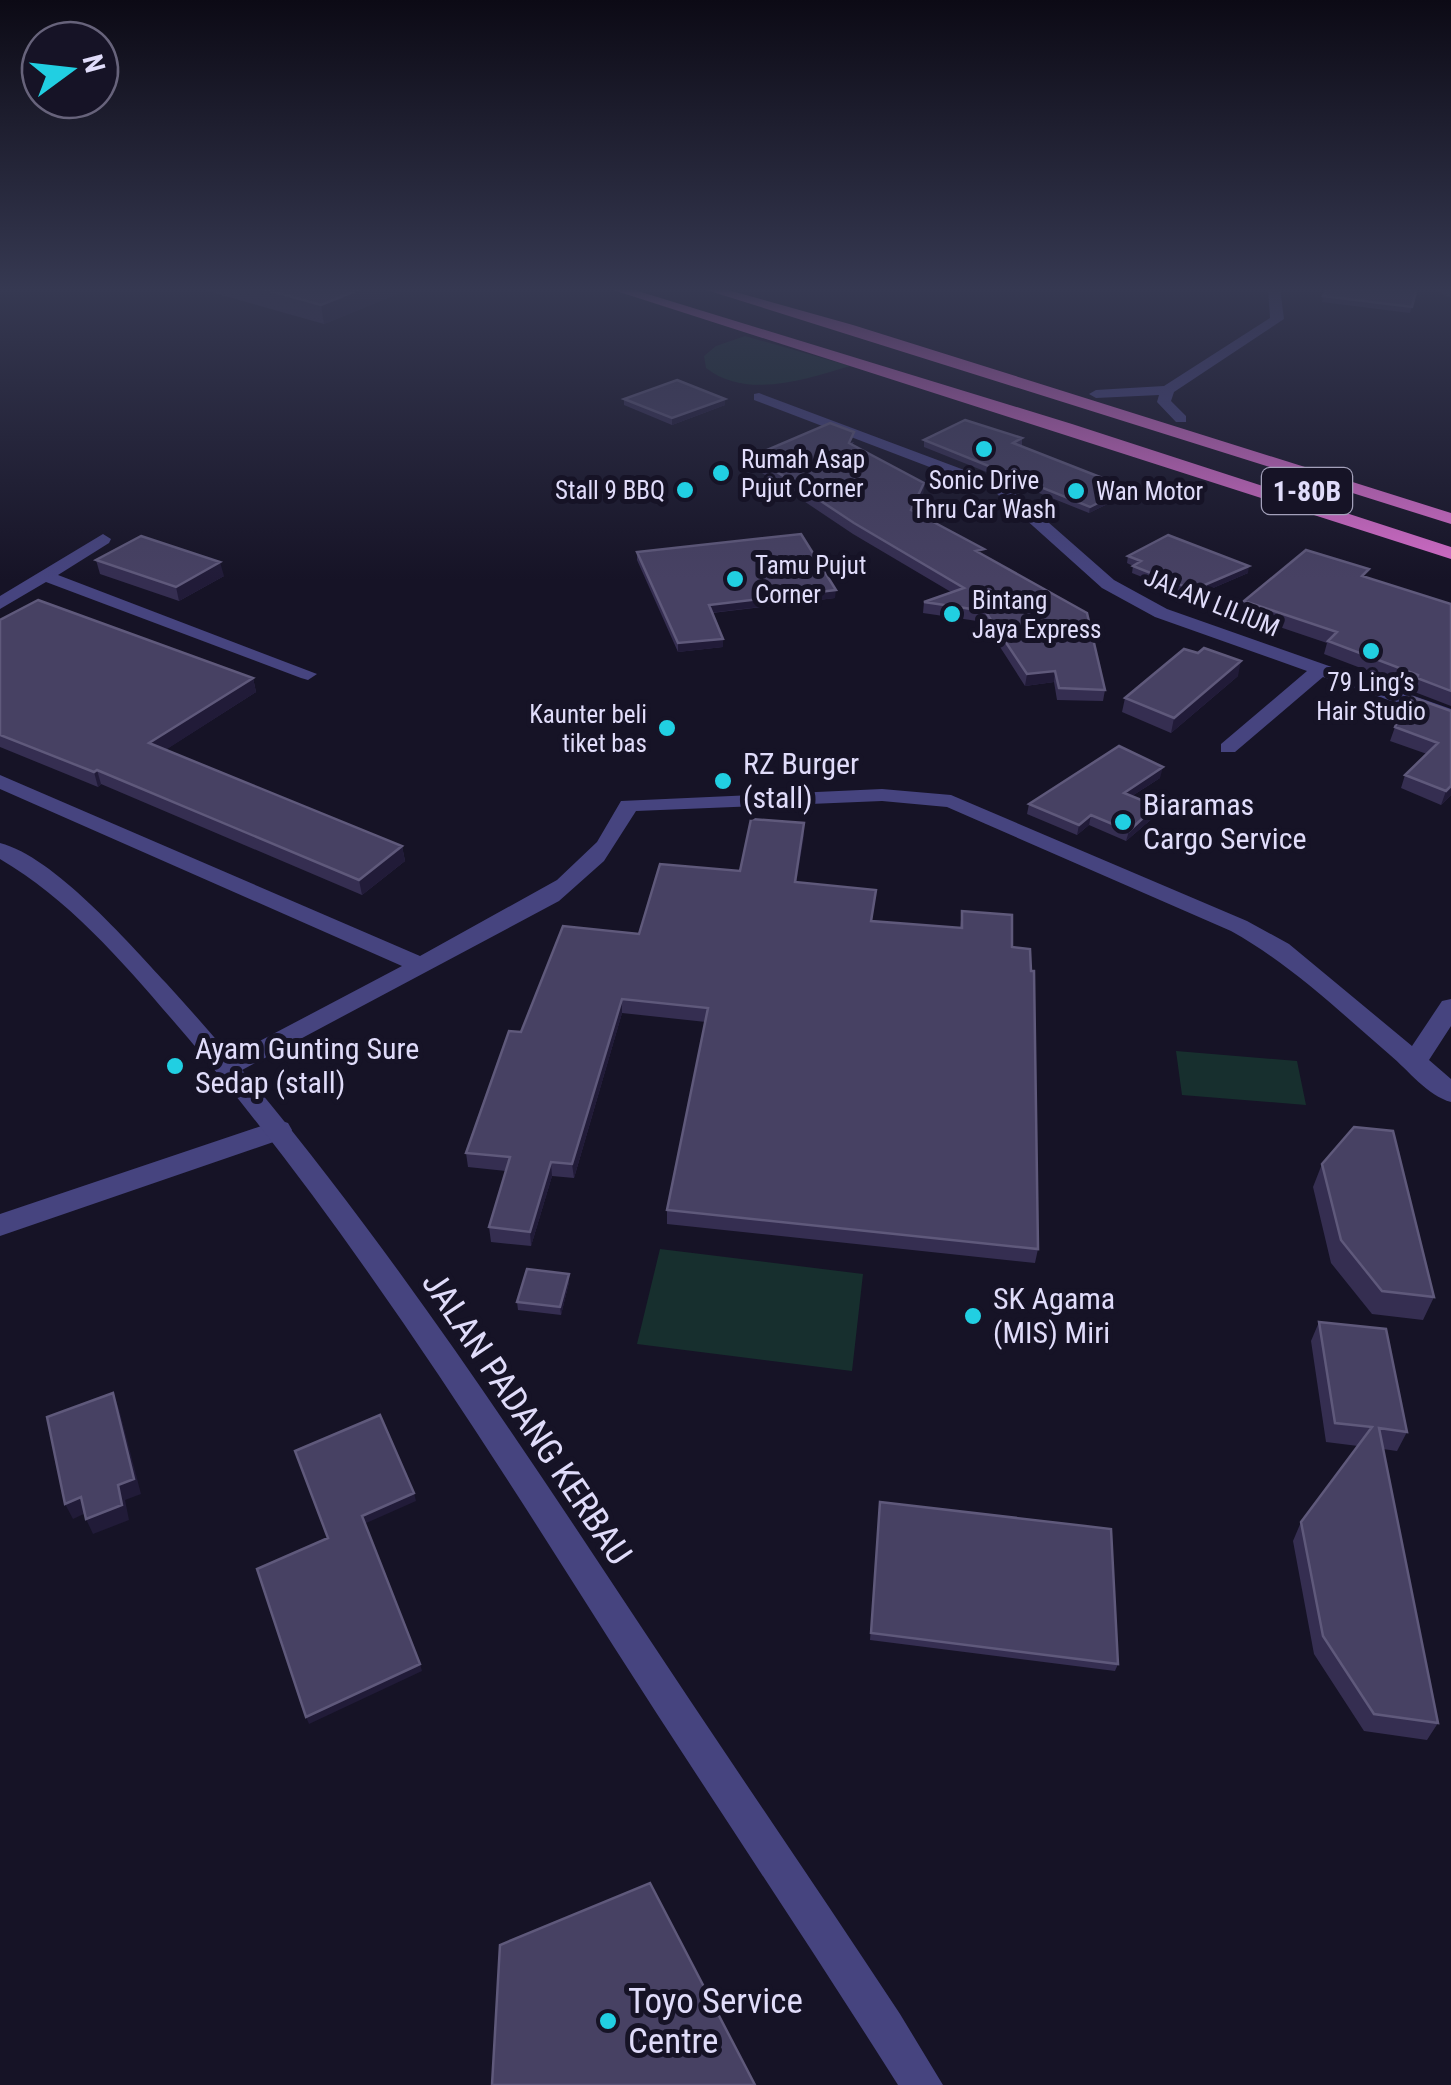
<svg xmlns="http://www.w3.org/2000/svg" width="1451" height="2085" font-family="'Roboto Condensed',sans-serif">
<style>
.green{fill:#172f2e}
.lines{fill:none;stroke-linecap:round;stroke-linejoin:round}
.minor{fill:#46447f;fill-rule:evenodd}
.tertiary{fill:#46447f;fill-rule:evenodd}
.trunk{fill:#d46cc9;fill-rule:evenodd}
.wall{fill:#352e51}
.shaded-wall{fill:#211b38}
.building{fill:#474163;stroke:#5f597b;stroke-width:2.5}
.poi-dot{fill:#21cfe2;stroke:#161326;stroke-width:4}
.labels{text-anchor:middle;stroke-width:10;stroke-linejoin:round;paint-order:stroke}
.far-poi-label{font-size:25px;fill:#e0dcfa;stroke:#161326;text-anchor:start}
.far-street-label{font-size:25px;fill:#e0dcfa;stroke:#161326}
.shield{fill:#161326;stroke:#a3a0ba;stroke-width:2.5}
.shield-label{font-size:28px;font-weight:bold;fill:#e0dcfa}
.poi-label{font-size:30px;fill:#e0dcfa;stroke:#161326;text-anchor:start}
.near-street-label{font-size:35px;fill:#e0dcfa;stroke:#161326}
.near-poi-label{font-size:35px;fill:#e0dcfa;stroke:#161326;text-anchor:start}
</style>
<rect width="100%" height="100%" fill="#161326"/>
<path class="green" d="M745,336L850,366C806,379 747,400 706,368L704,356L716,346Z
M1176,1051L1297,1061L1306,1105L1182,1095Z
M660,1249L863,1274L852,1371L637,1344Z"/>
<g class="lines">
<path class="minor" d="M1268,288H1280L1284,319L1174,392L1171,401L1186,416V422H1176L1157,402L1159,395L1096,398L1089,394L1096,390L1164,386L1270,318Z
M759,393L1007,486L1114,580L1167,609L1451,709V722L1323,677L1235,752H1221V744L1307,671L1155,617L1102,588L995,492L754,400V394Z
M103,534L111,539L109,543L58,575L317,674L308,680L301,678L46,582L0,609V596Z
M0,775L420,956L557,880L597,842L621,801L882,789L951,795L1247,921L1289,944L1412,1046L1442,1001L1451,999V1026L1429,1060L1451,1079V1102C1428,1096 1408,1070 1390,1055C1339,1011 1290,964 1231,931L947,807L882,801L636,811L604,861L559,901L229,1077L220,1074L216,1068L220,1062L402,966L0,789Z
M279,1120L288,1123L292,1130L288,1137L0,1236V1214Z"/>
<path class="tertiary" d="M0,843C54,857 128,942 166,983C345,1179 490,1398 636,1619C723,1751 813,1882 900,2014L943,2085H898C805,1938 708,1794 614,1647C481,1437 349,1228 188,1038C132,973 75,903 0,859Z"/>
<path class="trunk" d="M607,288H628L1072,424L1451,547V559Z
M700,288H721L853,325L1451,513V524Z"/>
</g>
<path class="wall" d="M197,288H412L324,324Z
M1417,288L1410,313L1322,302L1323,296Z
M1431,288H1451V298Z
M624,399L725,405L672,425L624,405Z
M1022,438V445L1019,446L1128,488L1126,495L1089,513L924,447V440Z
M854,442L852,445L924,483L923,494L914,512L983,555L1105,690L1103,701L1057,700L1054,682L1025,686L984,622L923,613L924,602L951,592L853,534L753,467V456Z
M637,552L835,598L712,613L723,647L678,652L637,560Z
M1128,556L1248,573L1192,597L1132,573L1133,566L1127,563Z
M96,560L224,576L179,601L100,574Z
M1367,577L1451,604V706L1412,691L1413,688L1324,654L1327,643L1241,614L1244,601Z
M0,620L253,678L256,692L165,750L402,846L405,861L362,895L101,784L98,787L0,747Z
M1238,676L1171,733L1122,712L1125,698Z
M1451,711V795L1441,805L1401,788L1405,775L1427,754L1390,741L1395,727Z
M1160,778L1132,796L1154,817L1126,841L1089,825L1077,835L1027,814L1029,804Z
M804,823L796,882L876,890L872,921L960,928L962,911L1012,947L1038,1249L1035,1263L667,1224V1210L706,1022L622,1013L574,1178L552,1176L531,1246L491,1242L489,1227L506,1171L468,1167L466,1153L521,1032Z
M1322,1164L1434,1297L1423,1320L1372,1314L1331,1263L1313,1187Z
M569,1274V1282L561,1315L518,1310L517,1302Z
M1319,1322L1407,1432L1397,1451L1383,1449L1438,1723L1427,1740L1364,1731L1314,1654L1293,1541L1301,1522L1358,1446L1326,1442L1311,1341Z
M880,1502L1118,1664L1115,1671L870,1640Z"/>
<path class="shaded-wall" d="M363,288H412L324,324L321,305Z
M725,399V405L672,425V418Z
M924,483L923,494L910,521L911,510Z
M1128,488L1126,495L1089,513L1090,507Z
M220,562L224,576L179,601L176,587Z
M1249,566L1248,573L1192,597L1193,590Z
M836,590L835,598L709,613V605Z
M723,639V647L678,652V643Z
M1241,661L1238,676L1171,733L1174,718Z
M1055,671L1054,682L1025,686L1027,674Z
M253,678L256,692L153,758L149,743Z
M1163,767L1160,778L1121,803L1124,793Z
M97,770L101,784L98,787L94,772Z
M1451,786V795L1441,805L1446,791Z
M1156,806L1154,817L1126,841L1129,831Z
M1091,815L1089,825L1077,835L1079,825Z
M804,823V837L794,896L795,882Z
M402,846L405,861L362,895L359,880Z
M622,999V1013L574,1178L572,1164Z
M551,1162L552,1176L531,1246L530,1232Z
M569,1274V1282L561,1315L560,1307Z
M113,1393L119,1409L141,1494L125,1500L129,1520L93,1534L86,1519Z
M414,1493L416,1501L364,1524L362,1516Z
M81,1497L88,1512L73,1519L65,1504Z
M420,1664L422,1671L309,1724L306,1717Z"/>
<path class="building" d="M260,288H363L321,305Z
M1328,288H1417L1412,307L1323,296Z
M677,380L725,399L672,418L624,399Z
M965,420L1022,438L1013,443L1128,488L1090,507L924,440Z
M830,423L854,432L849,443L924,483L911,510L984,549L976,551L1087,613L1105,690L1059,688L1055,671L1027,674L985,611L924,602L964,588L854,523L753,456Z
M801,534L836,590L709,605L723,639L678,643L637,552Z
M1168,535L1249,566L1193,590L1133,566L1141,561L1128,556Z
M141,536L220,562L176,587L96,560Z
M1306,550L1369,569L1362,576L1451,604V691L1417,678L1418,675L1328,641L1337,632L1244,601Z
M38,600L253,678L149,743L402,846L359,880L97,770L94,772L0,735V620Z
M1204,648L1241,661L1174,718L1125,698L1184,649L1198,653Z
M1409,696L1451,711V786L1446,791L1405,775L1438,743L1395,727Z
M1119,746L1163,767L1124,793L1156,806L1129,831L1091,815L1079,825L1029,804Z
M751,819L804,823L795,882L876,890L871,921L962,928V911L1012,915V947L1030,949L1031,971H1034L1038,1249L667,1210L708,1008L622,999L572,1164L551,1162L530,1232L489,1227L510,1157L466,1153L509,1031L521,1032L563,926L639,934L660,864L740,871Z
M1354,1127L1393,1131L1434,1297L1382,1291L1341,1240L1322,1164Z
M527,1269L569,1274L560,1307L517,1302Z
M1319,1322L1386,1329L1407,1432L1379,1428L1438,1723L1374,1714L1323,1636L1301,1522L1372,1427L1335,1423Z
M113,1393L134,1479L118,1485L122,1505L86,1519L81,1497L65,1504L47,1417Z
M380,1415L414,1493L362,1516L420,1664L306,1717L257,1569L328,1538L295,1451Z
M880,1502L1111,1529L1118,1664L871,1633Z
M650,1883L755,2085H492L500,1945Z"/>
<linearGradient id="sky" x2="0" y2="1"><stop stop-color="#0c0a15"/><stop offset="0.5" stop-color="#363952"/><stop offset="1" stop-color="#363952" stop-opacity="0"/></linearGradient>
<rect width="1451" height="580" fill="url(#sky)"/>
<g class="poi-dot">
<circle cx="984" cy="449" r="10"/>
<circle cx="721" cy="473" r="10"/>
<circle cx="685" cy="490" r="10"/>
<circle cx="1076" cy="491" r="10"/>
<circle cx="735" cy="579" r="10"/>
<circle cx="952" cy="614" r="10"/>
<circle cx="1371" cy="651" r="10"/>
<circle cx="667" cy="728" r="10"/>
<circle cx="723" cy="781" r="10"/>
<circle cx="1123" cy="822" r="10"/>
<circle cx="175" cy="1066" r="10"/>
<circle cx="973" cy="1316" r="10"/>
<circle cx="608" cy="2021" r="10"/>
</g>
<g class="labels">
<g class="far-poi-label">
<text x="741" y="468">Rumah Asap<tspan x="741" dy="29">Pujut Corner</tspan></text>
<text x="984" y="489" text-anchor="middle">Sonic Drive<tspan x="984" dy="29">Thru Car Wash</tspan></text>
<text x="665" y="499" text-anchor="end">Stall 9 BBQ</text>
<text x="1096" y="500">Wan Motor</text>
<text x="755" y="574">Tamu Pujut<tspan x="755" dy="29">Corner</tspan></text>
<text x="972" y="609">Bintang<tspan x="972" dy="29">Jaya Express</tspan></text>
<text x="1371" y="691" text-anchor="middle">79 Ling’s<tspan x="1371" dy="29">Hair Studio</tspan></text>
<text x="647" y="723" text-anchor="end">Kaunter beli<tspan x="647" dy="29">tiket bas</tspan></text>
</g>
<g class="far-street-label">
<text transform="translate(1212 602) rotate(22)" y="9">JALAN LILIUM</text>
</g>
<rect class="shield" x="1262" y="468" width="90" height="46" rx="8"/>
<g class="shield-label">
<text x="1307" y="501">1-80B</text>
</g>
<g class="poi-label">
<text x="743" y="774">RZ Burger<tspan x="743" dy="34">(stall)</tspan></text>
<text x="1143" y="815">Biaramas<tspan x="1143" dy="34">Cargo Service</tspan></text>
<text x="195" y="1059">Ayam Gunting Sure<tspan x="195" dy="34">Sedap (stall)</tspan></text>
<text x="993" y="1309">SK Agama<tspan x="993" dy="34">(MIS) Miri</tspan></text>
</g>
<g class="near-street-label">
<text transform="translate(527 1418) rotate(56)" y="12">JALAN PADANG KERBAU</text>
</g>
<g class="near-poi-label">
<text x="628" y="2013">Toyo Service<tspan x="628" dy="40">Centre</tspan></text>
</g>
</g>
<g transform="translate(70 70) rotate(75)"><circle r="48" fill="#161326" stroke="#67637b" stroke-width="2.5"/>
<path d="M0-8L18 38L0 25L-18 38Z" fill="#21cfe2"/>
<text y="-15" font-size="28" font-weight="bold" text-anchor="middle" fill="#e0dcfa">N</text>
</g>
</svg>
